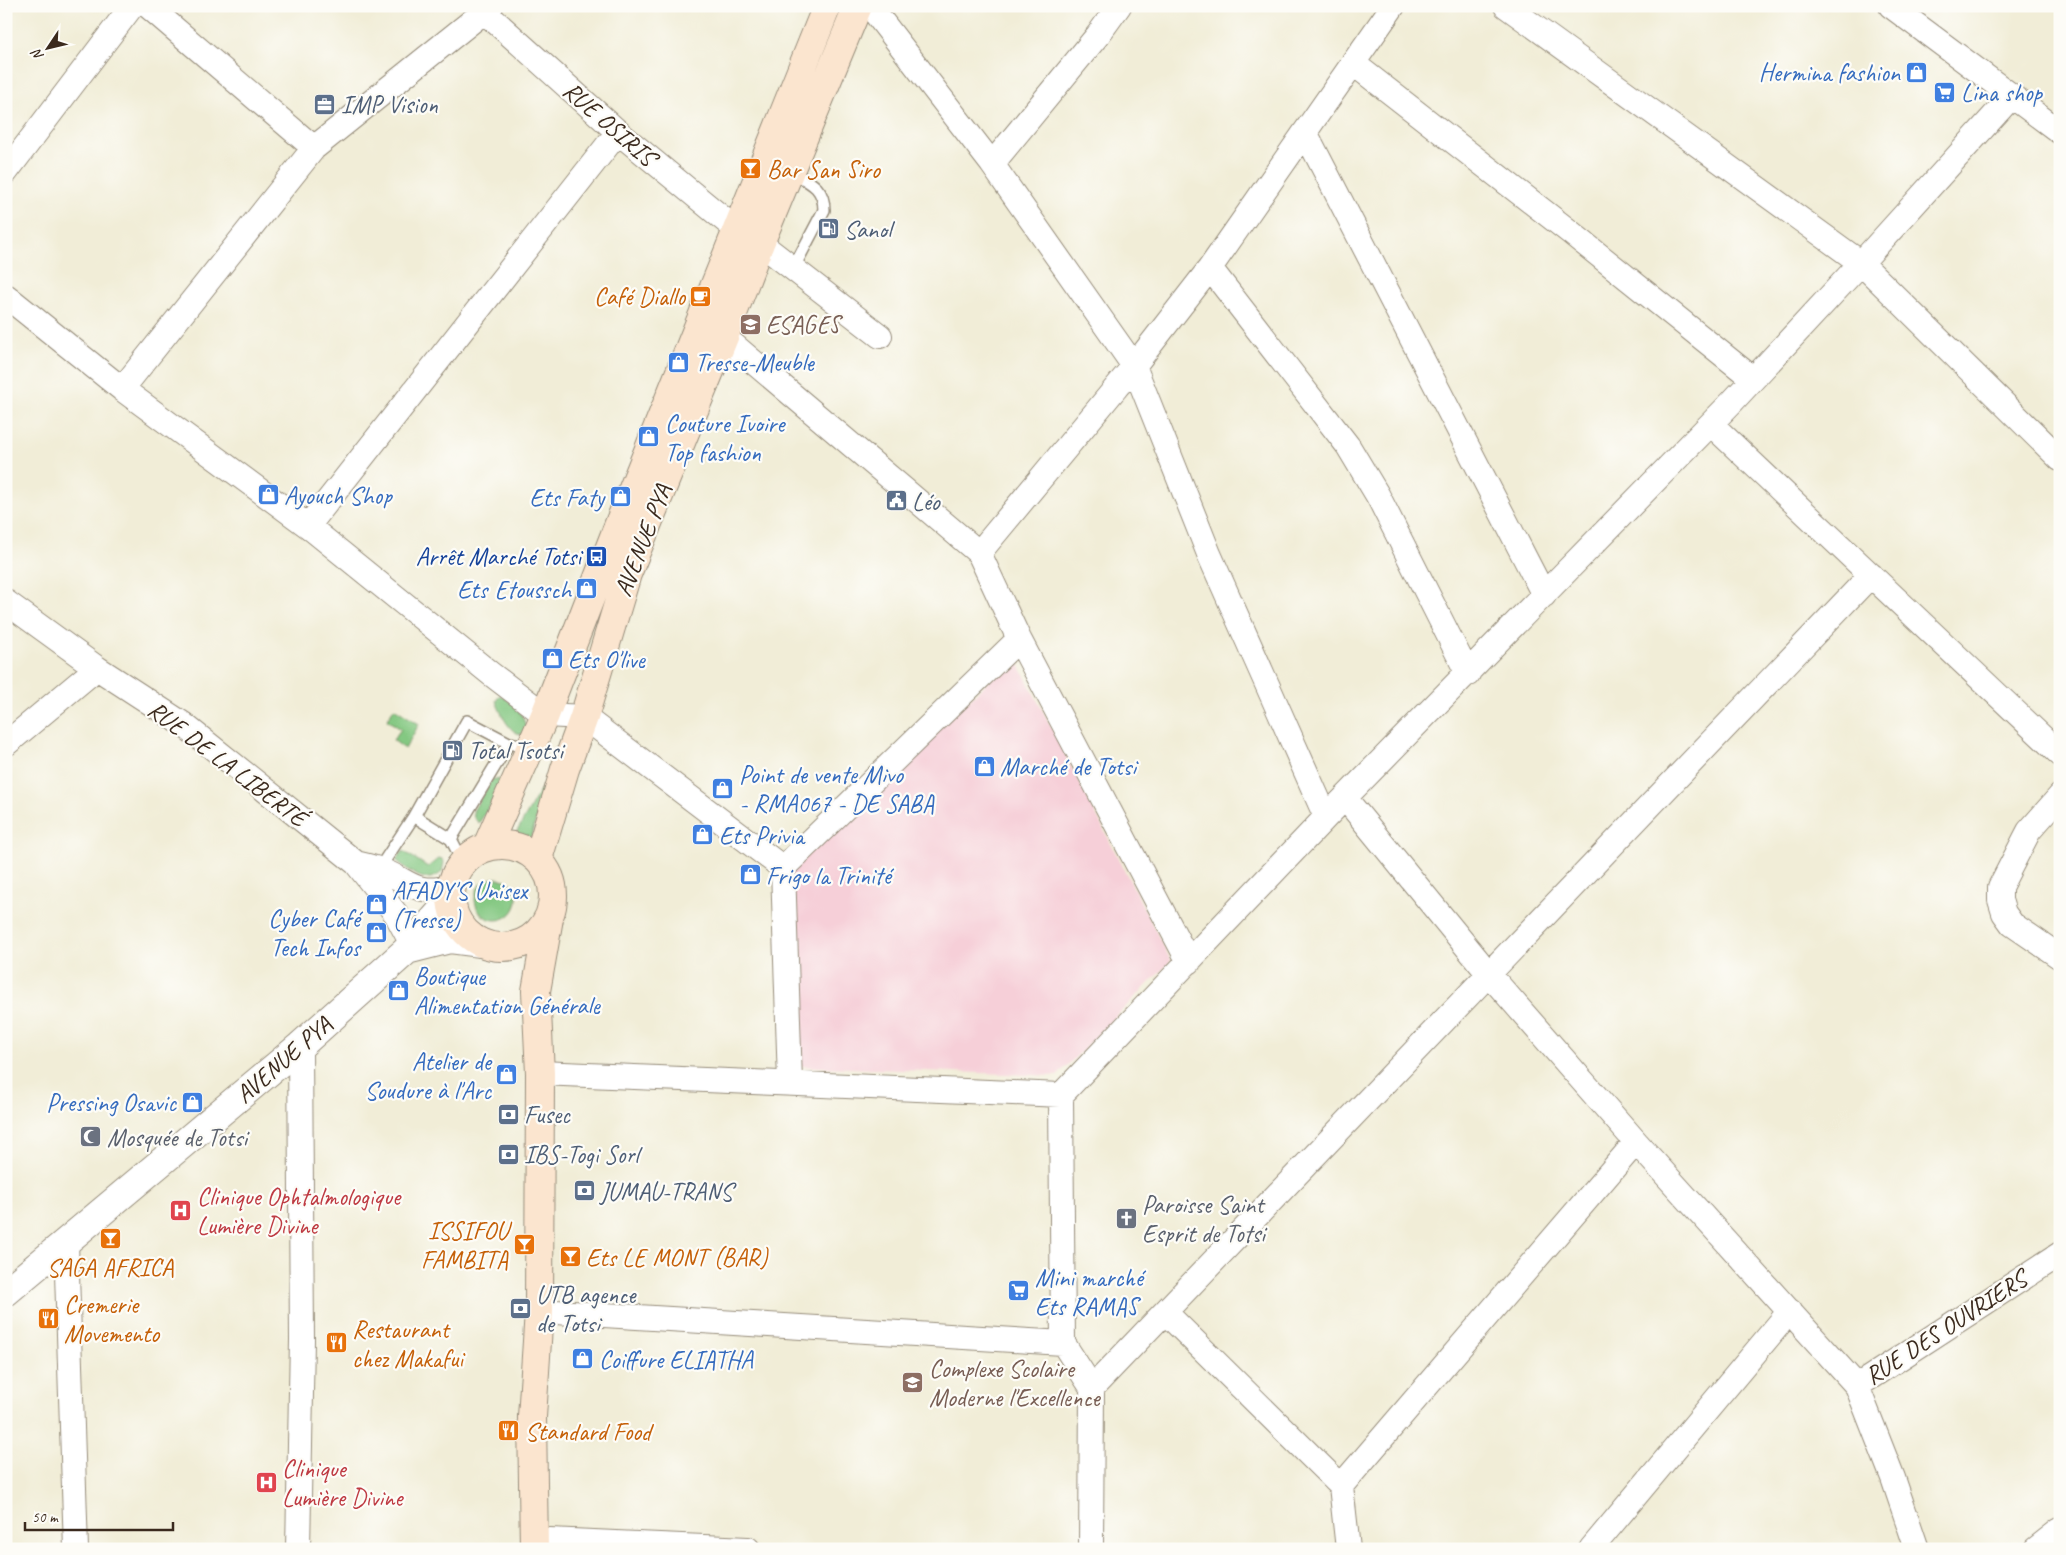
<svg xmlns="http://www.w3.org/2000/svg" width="2066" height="1555" font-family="Caveat,sans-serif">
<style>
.built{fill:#f6cfd8}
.green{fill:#84c882;stroke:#607950}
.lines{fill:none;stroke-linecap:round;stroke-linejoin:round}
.service-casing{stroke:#968c7a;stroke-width:14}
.minor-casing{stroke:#968c7a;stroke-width:26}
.tertiary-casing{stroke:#968c7a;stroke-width:30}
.secondary-casing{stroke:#968c7a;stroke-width:30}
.service{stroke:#fff;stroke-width:11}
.minor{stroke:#fff;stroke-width:24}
.tertiary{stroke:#fff;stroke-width:28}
.secondary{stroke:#fbe5cf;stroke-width:28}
.labels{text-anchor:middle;stroke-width:4.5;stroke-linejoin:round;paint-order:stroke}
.shop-label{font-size:25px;fill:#366cbe;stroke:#fdfcf7;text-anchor:start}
.service-label{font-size:25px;fill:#4e5e75;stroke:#fdfcf7;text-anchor:start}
.street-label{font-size:25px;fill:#3b2a1e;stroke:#fdfcf7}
.food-label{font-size:25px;fill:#c56008;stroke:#fdfcf7;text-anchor:start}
.education-label{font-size:25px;fill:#785e54;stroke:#fdfcf7;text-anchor:start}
.transit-label{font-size:25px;fill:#164399;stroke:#fdfcf7;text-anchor:end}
.worship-label{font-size:25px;fill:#5b616d;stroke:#fdfcf7;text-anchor:start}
.health-label{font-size:25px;fill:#be3a42;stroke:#fdfcf7;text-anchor:start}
</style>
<rect width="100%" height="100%" fill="#fdfcf7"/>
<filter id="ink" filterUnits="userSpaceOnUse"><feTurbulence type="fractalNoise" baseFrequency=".02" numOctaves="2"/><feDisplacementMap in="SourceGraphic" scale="10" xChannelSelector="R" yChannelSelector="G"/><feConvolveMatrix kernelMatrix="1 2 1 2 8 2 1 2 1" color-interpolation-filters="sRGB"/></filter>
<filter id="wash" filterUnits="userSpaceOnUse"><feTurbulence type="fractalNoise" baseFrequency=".0096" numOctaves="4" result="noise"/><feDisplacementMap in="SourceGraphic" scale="20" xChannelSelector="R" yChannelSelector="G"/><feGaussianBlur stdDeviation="1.12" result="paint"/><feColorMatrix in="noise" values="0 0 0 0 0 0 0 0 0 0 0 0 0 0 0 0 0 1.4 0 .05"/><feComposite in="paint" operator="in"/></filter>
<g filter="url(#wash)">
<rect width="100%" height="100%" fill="#f1edd7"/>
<path class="built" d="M1015,657L1171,961L1057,1076L796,1066L780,875Z"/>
<path class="green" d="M500,695C519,708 523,711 527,734C510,738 501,713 496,701Z
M394,708L419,724L405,749L393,740L401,729L387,720Z
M492,779L506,780L479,823L474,818L473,811Z
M545,782L546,784L531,837L528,838L517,835L516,833Z
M403,851L428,867L439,858L442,859L444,862L442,872C425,887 410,871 396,860Z
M475 899a21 21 0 1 1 42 0a21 21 0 1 1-42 0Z"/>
</g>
<g filter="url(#ink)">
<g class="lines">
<defs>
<path id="service" d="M790,171C809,182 824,186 824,210L793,269
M451,839L509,743
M463,862L451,839L414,816L467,721L509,743L531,747
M379,869L414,816"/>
<path id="minor" d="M148,6L314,148
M478,6L618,132L738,231L760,243L880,336
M870,6L992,164L1134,366L1209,554L1326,817
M1506,6L1861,263L2060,459
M1891,6L2060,132
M1354,64L1570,232L1752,378
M1305,132L1544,595
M992,164L1098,35L1119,6
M6,172L132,6
M1210,268L1348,446L1378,496L1468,674
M6,296L122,389L308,526L491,674L545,715L584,717L783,868L790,1082
M724,337L979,553L1019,639L1189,962
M122,389L314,148L491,6
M1711,424L2060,754
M308,526L618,132
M979,553L1134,366L1210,268L1393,6
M6,602L97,668L183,724L356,863L396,914L412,944
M6,744L97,668
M2060,796L2029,831L2000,887V900L2004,913L2012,924L2060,957
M1345,798L1488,973L1636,1142L1857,1386L1893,1478L1917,1549
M356,863C363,865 371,866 378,869C411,880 411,896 451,887
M783,868L1019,639
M540,1073L1061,1095
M66,1243L76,1549
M539,1311L1063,1343
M1165,1312L1341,1486L1348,1549
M1857,1386L2060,1254
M1092,1388L1871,575
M1341,1486L1636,1142
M549,1540L748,1549
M298,1549L302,1340L300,1046
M1091,1549L1092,1388L1063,1343L1061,1095L1326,817L1731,403L1861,263L2012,96
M1591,1549L1790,1311
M2036,1549L2060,1530"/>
<path id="tertiary" d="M407,950L450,939L481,943
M6,1292L300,1046L407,950L450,901"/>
<path id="secondary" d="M451 896a51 51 0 1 1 102 0a51 51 0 1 1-102 0Z
M487,846L545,715L622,516L827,6
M538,859L565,769L584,717L627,574L724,337L760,243L858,6
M534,1549L532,1417L539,1311L540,1073L536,991L549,918"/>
</defs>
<use href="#service" class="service-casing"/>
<use href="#minor" class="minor-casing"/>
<use href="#tertiary" class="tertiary-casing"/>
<use href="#secondary" class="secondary-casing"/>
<use href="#service" class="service"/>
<use href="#minor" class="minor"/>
<use href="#tertiary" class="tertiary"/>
<use href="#secondary" class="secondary"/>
</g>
</g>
<defs>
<symbol id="shop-square" viewBox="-11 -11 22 22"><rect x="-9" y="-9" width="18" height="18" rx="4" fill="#3f7fe0" stroke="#fdfcf7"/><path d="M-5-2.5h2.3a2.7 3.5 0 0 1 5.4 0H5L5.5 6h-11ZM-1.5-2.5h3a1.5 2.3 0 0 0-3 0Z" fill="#fff"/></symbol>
<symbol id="supermarket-square" viewBox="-11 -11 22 22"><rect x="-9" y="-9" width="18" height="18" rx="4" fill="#3f7fe0" stroke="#fdfcf7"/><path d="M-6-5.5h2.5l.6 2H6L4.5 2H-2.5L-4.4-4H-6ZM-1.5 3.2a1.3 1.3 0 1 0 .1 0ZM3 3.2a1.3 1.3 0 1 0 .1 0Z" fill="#fff"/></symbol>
<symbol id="office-square" viewBox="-11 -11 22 22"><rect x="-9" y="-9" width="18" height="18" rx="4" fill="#5c6f8a" stroke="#fdfcf7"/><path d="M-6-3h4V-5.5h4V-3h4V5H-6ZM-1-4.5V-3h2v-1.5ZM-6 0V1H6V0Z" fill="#fff"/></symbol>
<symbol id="bar-square" viewBox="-11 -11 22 22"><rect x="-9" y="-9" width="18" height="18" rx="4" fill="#e8710a" stroke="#fdfcf7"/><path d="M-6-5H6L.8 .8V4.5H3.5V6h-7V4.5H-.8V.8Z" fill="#fff"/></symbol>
<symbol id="fuel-square" viewBox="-11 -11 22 22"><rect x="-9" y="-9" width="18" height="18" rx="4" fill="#5c6f8a" stroke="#fdfcf7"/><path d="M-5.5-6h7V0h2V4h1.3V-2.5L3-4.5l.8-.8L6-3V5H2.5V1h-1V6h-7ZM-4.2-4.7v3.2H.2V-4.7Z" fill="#fff"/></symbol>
<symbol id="cafe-square" viewBox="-11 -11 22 22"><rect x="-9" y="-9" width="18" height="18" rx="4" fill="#e8710a" stroke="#fdfcf7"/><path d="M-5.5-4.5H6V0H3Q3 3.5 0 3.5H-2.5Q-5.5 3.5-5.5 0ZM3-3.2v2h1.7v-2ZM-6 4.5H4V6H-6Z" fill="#fff"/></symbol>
<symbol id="school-square" viewBox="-11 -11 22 22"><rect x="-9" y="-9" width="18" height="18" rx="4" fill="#8d6e63" stroke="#fdfcf7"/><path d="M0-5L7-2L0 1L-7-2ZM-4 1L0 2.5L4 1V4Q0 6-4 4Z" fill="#fff"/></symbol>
<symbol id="civic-square" viewBox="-11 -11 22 22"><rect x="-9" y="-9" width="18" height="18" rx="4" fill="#5c6f8a" stroke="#fdfcf7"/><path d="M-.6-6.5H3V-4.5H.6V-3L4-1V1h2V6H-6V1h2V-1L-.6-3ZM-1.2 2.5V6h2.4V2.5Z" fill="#fff"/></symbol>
<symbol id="bus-square" viewBox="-11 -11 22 22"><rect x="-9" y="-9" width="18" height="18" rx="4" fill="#1a4fb4" stroke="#fdfcf7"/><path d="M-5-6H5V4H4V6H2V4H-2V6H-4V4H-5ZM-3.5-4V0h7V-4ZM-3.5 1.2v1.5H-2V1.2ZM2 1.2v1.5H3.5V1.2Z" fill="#fff"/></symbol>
<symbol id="bank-square" viewBox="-11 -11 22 22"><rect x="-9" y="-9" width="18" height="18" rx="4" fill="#5c6f8a" stroke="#fdfcf7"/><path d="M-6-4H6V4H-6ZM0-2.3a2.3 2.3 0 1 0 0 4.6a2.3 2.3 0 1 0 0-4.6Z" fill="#fff"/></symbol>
<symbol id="mosque-square" viewBox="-11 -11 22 22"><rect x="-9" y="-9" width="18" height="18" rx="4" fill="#6b7280" stroke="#fdfcf7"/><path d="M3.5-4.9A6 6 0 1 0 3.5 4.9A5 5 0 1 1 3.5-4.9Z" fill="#fff"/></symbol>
<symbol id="hospital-square" viewBox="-11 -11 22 22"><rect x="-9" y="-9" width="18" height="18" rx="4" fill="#e0444e" stroke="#fdfcf7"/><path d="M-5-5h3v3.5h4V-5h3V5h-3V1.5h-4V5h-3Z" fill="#fff"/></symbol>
<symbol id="church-square" viewBox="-11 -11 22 22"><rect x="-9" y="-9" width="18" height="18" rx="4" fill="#6b7280" stroke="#fdfcf7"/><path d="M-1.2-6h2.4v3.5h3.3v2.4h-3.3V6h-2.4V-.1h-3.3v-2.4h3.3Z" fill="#fff"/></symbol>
<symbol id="restaurant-square" viewBox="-11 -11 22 22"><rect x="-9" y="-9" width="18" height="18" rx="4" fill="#e8710a" stroke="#fdfcf7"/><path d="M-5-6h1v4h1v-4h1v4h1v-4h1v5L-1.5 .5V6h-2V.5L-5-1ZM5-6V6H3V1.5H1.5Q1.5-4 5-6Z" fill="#fff"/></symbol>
</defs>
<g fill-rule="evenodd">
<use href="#shop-square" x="1904" y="60" width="25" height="25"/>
<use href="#supermarket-square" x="1932" y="80" width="25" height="25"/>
<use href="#office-square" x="312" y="92" width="25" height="25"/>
<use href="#bar-square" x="738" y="156" width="25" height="25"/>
<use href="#fuel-square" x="816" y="216" width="25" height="25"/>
<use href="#cafe-square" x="688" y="284" width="25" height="25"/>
<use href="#school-square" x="738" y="312" width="25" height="25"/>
<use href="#shop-square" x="666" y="350" width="25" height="25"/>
<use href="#shop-square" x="636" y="424" width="25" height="25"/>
<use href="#shop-square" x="256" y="482" width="25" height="25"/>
<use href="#shop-square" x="608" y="484" width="25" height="25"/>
<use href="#civic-square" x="884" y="488" width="25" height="25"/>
<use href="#bus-square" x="584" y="544" width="25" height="25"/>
<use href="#shop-square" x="574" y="576" width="25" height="25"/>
<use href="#shop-square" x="540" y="646" width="25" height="25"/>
<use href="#fuel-square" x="440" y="738" width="25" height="25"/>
<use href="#shop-square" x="972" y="754" width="25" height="25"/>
<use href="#shop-square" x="710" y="776" width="25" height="25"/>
<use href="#shop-square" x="690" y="822" width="25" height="25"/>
<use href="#shop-square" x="738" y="862" width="25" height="25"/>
<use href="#shop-square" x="364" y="892" width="25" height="25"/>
<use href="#shop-square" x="364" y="920" width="25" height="25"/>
<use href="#shop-square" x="386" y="978" width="25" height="25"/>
<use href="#shop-square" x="494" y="1062" width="25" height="25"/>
<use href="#shop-square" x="180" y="1090" width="25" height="25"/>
<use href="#bank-square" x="496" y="1102" width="25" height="25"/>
<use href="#mosque-square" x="78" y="1124" width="25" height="25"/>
<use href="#bank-square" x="496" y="1142" width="25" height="25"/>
<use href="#bank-square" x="572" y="1178" width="25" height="25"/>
<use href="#hospital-square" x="168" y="1198" width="25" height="25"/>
<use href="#church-square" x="1114" y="1206" width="25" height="25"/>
<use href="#bar-square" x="98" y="1226" width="25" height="25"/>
<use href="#bar-square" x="512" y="1232" width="25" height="25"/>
<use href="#bar-square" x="558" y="1244" width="25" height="25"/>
<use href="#supermarket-square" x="1006" y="1278" width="25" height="25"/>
<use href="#bank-square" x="508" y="1296" width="25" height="25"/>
<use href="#restaurant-square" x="36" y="1306" width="25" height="25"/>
<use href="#restaurant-square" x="324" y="1330" width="25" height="25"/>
<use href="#shop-square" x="570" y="1346" width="25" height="25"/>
<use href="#school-square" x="900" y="1370" width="25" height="25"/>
<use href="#restaurant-square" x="496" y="1418" width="25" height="25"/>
<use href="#hospital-square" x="254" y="1470" width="25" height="25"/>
</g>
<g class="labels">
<g class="shop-label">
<text x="1900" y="81" text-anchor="end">Hermina fashion</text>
<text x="1961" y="101">Lina shop</text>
<text x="695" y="371">Tresse-Meuble</text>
<text x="665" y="432">Couture Ivoire<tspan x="665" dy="29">Top fashion</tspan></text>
<text x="284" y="504">Ayouch Shop</text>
<text x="604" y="506" text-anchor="end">Ets Faty</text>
<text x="571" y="598" text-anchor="end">Ets Etoussch</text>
<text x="568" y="668">Ets O'live</text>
<text x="1000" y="775">Marché de Totsi</text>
<text x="739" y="783">Point de vente Mivo<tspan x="739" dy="29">- RMA067 - DE SABA</tspan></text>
<text x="719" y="844">Ets Privia</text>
<text x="766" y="884">Frigo la Trinité</text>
<text x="392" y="899">AFADY'S Unisex<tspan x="392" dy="29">(Tresse)</tspan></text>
<text x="360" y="927" text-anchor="end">Cyber Café<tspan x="360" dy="29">Tech Infos</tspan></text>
<text x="414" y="985">Boutique<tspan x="414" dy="29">Alimentation Générale</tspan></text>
<text x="491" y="1070" text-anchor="end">Atelier de<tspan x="491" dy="29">Soudure à l'Arc</tspan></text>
<text x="176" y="1111" text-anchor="end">Pressing Osavic</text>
<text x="1035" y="1286">Mini marché<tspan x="1035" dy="29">Ets RAMAS</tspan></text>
<text x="599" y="1368">Coiffure ELIATHA</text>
</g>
<g class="service-label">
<text x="341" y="113">IMP Vision</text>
<text x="844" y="238">Sanol</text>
<text x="912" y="510">Léo</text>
<text x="468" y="759">Total Tsotsi</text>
<text x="524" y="1123">Fusec</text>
<text x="524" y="1163">IBS-Togi Sorl</text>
<text x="600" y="1200">JUMAU-TRANS</text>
<text x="536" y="1303">UTB agence<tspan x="536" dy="29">de Totsi</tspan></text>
</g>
<g class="street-label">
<text transform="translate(610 123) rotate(41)" y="9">RUE OSIRIS</text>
<text transform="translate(642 540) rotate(-69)" y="9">AVENUE PYA</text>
<text transform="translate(228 763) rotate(37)" y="9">RUE DE LA LIBERTÉ</text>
<text transform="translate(283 1059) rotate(-41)" y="9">AVENUE PYA</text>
<text transform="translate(1945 1327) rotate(-33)" y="9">RUE DES OUVRIERS</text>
</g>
<g class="food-label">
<text x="767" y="178">Bar San Siro</text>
<text x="685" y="305" text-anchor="end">Café Diallo</text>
<text x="508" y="1239" text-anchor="end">ISSIFOU<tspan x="508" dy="29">FAMBITA</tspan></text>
<text x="586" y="1266">Ets LE MONT (BAR)</text>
<text x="110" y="1276" text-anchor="middle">SAGA AFRICA</text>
<text x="64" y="1313">Cremerie<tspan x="64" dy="29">Movemento</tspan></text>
<text x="352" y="1338">Restaurant<tspan x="352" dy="29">chez Makafui</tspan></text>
<text x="525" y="1440">Standard Food</text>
</g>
<g class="education-label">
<text x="766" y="333">ESAGES</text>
<text x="929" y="1377">Complexe Scolaire<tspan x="929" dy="29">Moderne l'Excellence</tspan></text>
</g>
<g class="transit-label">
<text x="581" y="565">Arrêt Marché Totsi</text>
</g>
<g class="worship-label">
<text x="107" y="1146">Mosquée de Totsi</text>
<text x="1142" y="1213">Paroisse Saint<tspan x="1142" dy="29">Esprit de Totsi</tspan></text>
</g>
<g class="health-label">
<text x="197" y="1205">Clinique Ophtalmologique<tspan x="197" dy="29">Lumière Divine</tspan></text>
<text x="282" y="1477">Clinique<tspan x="282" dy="29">Lumière Divine</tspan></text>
</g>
</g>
<rect width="2066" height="1555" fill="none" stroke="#fdfcf7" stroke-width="25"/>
<g transform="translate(48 48) rotate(235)" stroke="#fdfcf7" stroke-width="4" paint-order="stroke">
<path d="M0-4L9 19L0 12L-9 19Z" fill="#3b2a1e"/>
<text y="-8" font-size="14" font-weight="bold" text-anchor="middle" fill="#3b2a1e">N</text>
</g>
<path d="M25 1522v8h148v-8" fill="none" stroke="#3b2a1e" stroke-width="2.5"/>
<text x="32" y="1522" font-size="15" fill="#3b2a1e" stroke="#fdfcf7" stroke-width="4" paint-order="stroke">50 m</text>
</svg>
